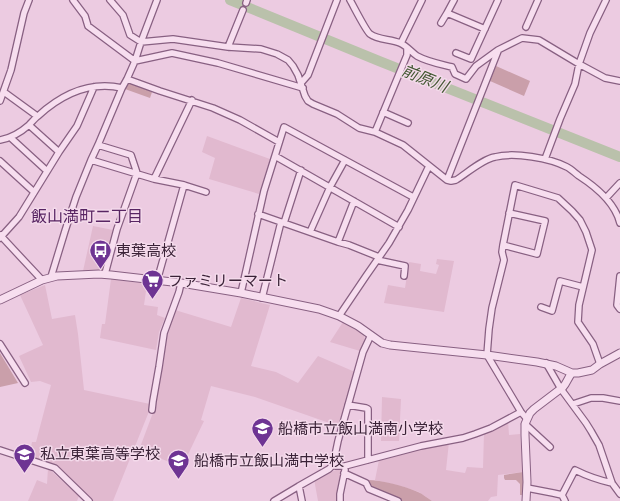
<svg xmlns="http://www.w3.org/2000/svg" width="620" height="501" font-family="'Zilla Slab','Noto Sans JP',serif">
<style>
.farmland{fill:#e1b9cf}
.green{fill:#ca9faa}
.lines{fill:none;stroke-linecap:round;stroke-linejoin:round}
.river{stroke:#bac1ab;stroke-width:10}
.minor-casing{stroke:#886082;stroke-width:8}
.tertiary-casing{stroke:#886082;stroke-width:9}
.minor{stroke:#f7deef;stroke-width:5.5}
.tertiary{stroke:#f7deef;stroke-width:7}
.labels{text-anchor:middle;stroke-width:3;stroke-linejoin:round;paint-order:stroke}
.poi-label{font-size:15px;fill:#3a2237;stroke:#f4daeb;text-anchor:start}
.water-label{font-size:16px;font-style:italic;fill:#435833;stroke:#f4daeb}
.neighbourhood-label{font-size:16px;fill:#582563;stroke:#f4daeb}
</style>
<rect width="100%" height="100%" fill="#eccbe1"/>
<path class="farmland" d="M207,136L270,159L259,194L209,179L215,158L202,152Z
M93,226L113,230L102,270L83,271Z
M437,259L454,261L444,312L384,303L388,285L405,288L409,262L421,264L420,271L436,274L439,265L436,264Z
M111,279L147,284L144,305L158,307L157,315L165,318L159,332L156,350L100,338L102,324H105Z
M45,285L52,319L75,315L78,334L84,390L150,404V409L113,501H91L55,466L29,457L32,442H36L51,385L40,381L31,382L19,356L43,345L20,295Z
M241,298L270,305L251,366L276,372L298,383L318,356L355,372L338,426L255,397L211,386L201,420L204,421L182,467L139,450L154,410L167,333L175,310L231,327Z
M343,322L364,335L365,341L360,351L330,342Z
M382,397L401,399L399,441H381Z
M508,421L509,435L520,434L523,472L498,475L497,496L491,497L488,501H432L419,492L401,486L375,480L379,460L422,447L449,442L446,470L465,473L467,467L483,468L484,433Z
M48,468L79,496L77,501H28L37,480L47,484Z
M341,468L343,470L338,501H318L314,479Z"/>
<path class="green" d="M496,66L530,81L524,96L490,81Z
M128,82L152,92L150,98L125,89Z
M0,353L18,383L0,387Z
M523,472L524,485L523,495H520V484L516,480H505L504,478V475Z
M367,480C382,480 404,486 418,492C423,494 427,498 432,501H402L370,487L367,483Z"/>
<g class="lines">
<path class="river" d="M230,0L379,61L620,157"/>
<defs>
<path id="minor" d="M73,0L85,16L88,26L135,61L172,53L218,63L303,88
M110,0L123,15L130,35L141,42L173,39L228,47L261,49L277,54L288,60L293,66L298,75L305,96L308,101L313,104L337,114L359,128L375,132L403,145L447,180L451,181L456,180C467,173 483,159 495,157C514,152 550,158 567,167C571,169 575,173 579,176C596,187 615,203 620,223
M350,0C354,7 366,31 370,34C378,40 391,39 400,43C407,46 411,52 417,56C428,62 440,64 452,67L455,74L466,79L476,66L498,50L522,38L539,40L579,64L605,78L620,81
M454,0L447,13L485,29
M246,3L247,0
M441,23L447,13
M526,27L538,0
M401,43L422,0
M228,47L243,10
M456,53L471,59L498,0
M127,79L160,91L213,108L240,120L279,142
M301,83L308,75L337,0
M4,92L37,116
M0,101L11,70L24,13L29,0
M383,112L408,123
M29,125L59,152
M375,132L407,55V48
M11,138L47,171
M0,140C12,138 20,133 29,125C32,122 35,118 38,116C61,95 90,81 122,88
M98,145L131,155L137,173L117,229L105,274
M275,156L399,227
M545,159L560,119L575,84L579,64L590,33L606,0
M91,160L154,179L184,185L206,192
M0,161L34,192
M154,179L192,100
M447,180L498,51
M606,198L620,183
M258,214L338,242L349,245L379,257
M284,223L301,170
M310,232L330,187L345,160
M0,235L42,280
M0,238L19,217L59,152L77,126L94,87
M338,242L354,201
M503,245L537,254L545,221L509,213
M377,260L405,266L404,276
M620,276L617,305L620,309
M51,277L65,231L76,197L91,160L98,145L122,88L127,79L135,61L141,42L157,0
M157,281L184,185
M241,293L264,191L284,127L413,197
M262,298L281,222
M541,307L552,311L560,281L583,287
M339,316L366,276L389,243L408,210L429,166
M0,344L25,383
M546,363L561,389L586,423L591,431L599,445L612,483L620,494
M573,404L591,398H603L620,401
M348,405L366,408L368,409V460
M152,410L153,401L159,367L164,333L179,292L181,283
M527,419L521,412L487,355L489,329L492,308L504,260L502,252L503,245L515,185L558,198L572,211L580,220L586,232L592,250L579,305L578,322L593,344L600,364
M525,424L550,447
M0,450L55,468L89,501
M333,465L336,466H345L421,446L463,438L475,434L491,428L521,412
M344,473L366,483L369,489L398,501
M299,486L302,501
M527,488L553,493L562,495L565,501
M562,495L575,470C587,476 598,480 612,483
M274,501L299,486L329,469L333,465L338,441L363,352L371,335
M340,501V494L345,470"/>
<path id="tertiary" d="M0,300L42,280L57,276L99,274L111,275L181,283L241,293L319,309L339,316L358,326L382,343L390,345L487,355L537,362L556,366L572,373H578L592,370L600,364L620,353
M526,501L527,482L525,435V424L530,413L534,409L563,387C567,383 568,377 572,373"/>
</defs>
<use href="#minor" class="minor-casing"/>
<use href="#tertiary" class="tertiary-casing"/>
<use href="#minor" class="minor"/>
<use href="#tertiary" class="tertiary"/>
</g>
<defs>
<symbol id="bus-pin" viewBox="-11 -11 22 30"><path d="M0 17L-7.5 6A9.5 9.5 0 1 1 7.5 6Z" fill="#6e3493" stroke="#f4daeb"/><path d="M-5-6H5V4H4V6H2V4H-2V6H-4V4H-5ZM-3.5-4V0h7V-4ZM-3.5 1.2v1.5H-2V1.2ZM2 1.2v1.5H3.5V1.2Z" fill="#fff"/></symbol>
<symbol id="supermarket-pin" viewBox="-11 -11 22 30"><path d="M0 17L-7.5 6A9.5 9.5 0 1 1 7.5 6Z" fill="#6e3493" stroke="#f4daeb"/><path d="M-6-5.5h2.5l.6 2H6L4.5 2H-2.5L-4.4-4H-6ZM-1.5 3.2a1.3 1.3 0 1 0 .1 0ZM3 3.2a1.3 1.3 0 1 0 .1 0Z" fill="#fff"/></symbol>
<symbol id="school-pin" viewBox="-11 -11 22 30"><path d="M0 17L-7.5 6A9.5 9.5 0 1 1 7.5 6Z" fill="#6e3493" stroke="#f4daeb"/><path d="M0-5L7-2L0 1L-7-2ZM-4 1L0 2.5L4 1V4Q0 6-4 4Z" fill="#fff"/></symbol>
</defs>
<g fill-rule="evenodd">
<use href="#bus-pin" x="88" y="238" width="25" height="34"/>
<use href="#supermarket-pin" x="140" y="268" width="25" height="34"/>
<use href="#school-pin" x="250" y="416" width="25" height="34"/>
<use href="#school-pin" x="12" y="442" width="25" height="34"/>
<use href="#school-pin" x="166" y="448" width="25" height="34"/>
</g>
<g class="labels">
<g class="poi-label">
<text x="116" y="256">東葉高校</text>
<text x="168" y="286">ファミリーマート</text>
<text x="278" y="434">船橋市立飯山満南小学校</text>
<text x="40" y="459">私立東葉高等学校</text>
<text x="194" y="466">船橋市立飯山満中学校</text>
</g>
<g class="water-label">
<text transform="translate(425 78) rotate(22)" y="6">前原川</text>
</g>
<g class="neighbourhood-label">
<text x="87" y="222">飯山満町二丁目</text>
</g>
</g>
</svg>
